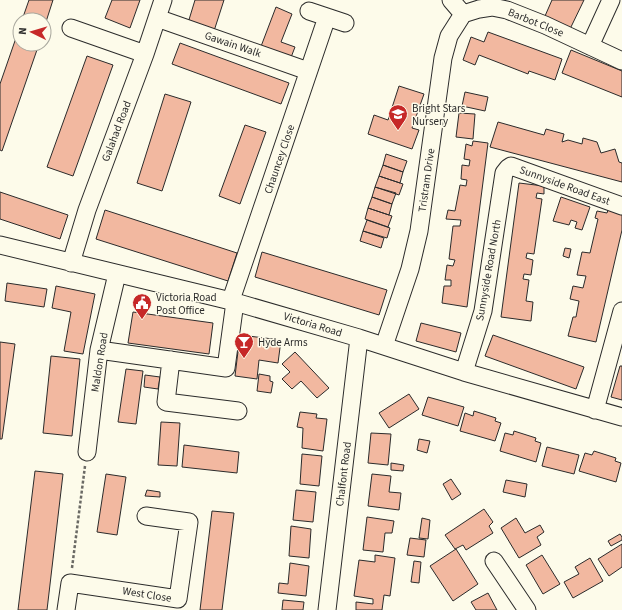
<svg xmlns="http://www.w3.org/2000/svg" width="622" height="610" font-family="'Source Sans 3',sans-serif">
<style>
.building{fill:#f2b8a0;stroke:#2b2b2b}
.lines{fill:none;stroke-linecap:round;stroke-linejoin:round}
.minor-casing{stroke:#2b2b2b;stroke-width:19}
.path{stroke:#6a6964;stroke-width:2.5;stroke-dasharray:3 2;stroke-linecap:butt}
.minor{stroke:#fdfbea;stroke-width:17}
.labels{text-anchor:middle;stroke-width:3;stroke-linejoin:round;paint-order:stroke}
.street-label{font-size:11px;fill:#2b2b2b;stroke:#fdfbea}
.poi-label{font-size:11px;fill:#2b2b2b;stroke:#fdfbea;text-anchor:start}
</style>
<rect width="100%" height="100%" fill="#fdfbea"/>
<path class="building" d="M29,0H53L44,28V20H22Z
M112,0H140L130,28L105,18Z
M195,0H224L214,31L188,23Z
M552,0H584L570,29L545,16Z
M276,7L292,14L281,42L295,47L290,60L260,49Z
M488,32L562,59L555,80L529,71L528,74L479,55L475,65L463,60L471,37L484,42Z
M17,35L20,36V44H39L2,151L0,150V84Z
M180,43L289,83L281,104L172,64Z
M571,50L622,71V97L562,73Z
M87,56L113,65L73,176L47,167Z
M399,86L424,94L412,128L419,130L412,149L368,134L374,115L388,120Z
M465,92L488,97L485,111L462,106Z
M165,94L191,102L162,191L137,183Z
M459,113L475,114L473,139L456,137Z
M498,122L544,135L546,129L564,134L562,142L568,140L582,144L583,138L597,142L601,153L615,149L619,162L622,163V182L490,147Z
M245,125L266,132L240,204L219,196Z
M473,141L488,143L467,307L442,303L444,286H451V280H445L447,265L453,266L455,260L449,259L453,226H460L461,220L446,219L448,210L455,211L460,185L466,186L467,180L461,179L462,165L469,166L470,160L464,159L466,144L472,146Z
M386,154L407,161L403,172L383,165Z
M383,165L403,172L400,183L379,176Z
M379,176L403,184L399,195L375,187Z
M519,183L544,186V194L537,193L536,198L542,199L534,254L527,253L526,258L533,260L531,275L524,274L523,279L529,280L526,301L533,302L531,321L501,317Z
M375,187L396,193L392,204L372,197Z
M0,192L68,215L60,239L0,219Z
M372,197L392,204L389,215L368,208Z
M561,197L590,207L582,230L575,228L577,222L571,220L569,225L553,221Z
M368,208L392,216L388,227L365,219Z
M105,210L237,253L228,281L96,239Z
M608,210L622,213V230L596,342L568,336L573,317H576L579,301L570,299L573,286L583,288L586,276L577,275L582,252L590,253L598,219L595,218L597,211L607,213Z
M367,220L390,228L387,238L363,231Z
M363,231L384,238L381,248L360,241Z
M565,248L571,249L569,258L563,256Z
M262,252L387,290L379,315L255,277Z
M7,283L47,289L44,307L5,301Z
M56,286L95,294L83,354L64,351L71,312L52,308Z
M133,312L213,323L209,354L128,343Z
M421,323L461,333L456,352L416,341Z
M240,335L281,340L278,363L259,360L257,379L235,376Z
M493,335L584,367L576,389L485,356Z
M0,342L15,344L2,439H0Z
M295,352L329,388L317,398L301,381L292,389L282,379L290,372L282,364Z
M51,356L80,359L72,436L43,433Z
M620,366H622V400L611,397Z
M126,369L143,371L136,424L118,422Z
M259,374L270,376V381L273,382L271,393L257,391Z
M145,375L160,377L158,389L144,387Z
M409,394L419,409L389,428L379,413Z
M428,397L464,407L458,426L422,415Z
M474,411L496,418L495,421L501,423L495,441L460,431L465,413L473,416Z
M300,412L317,414L316,418L327,419L323,451L302,448L303,428L297,427Z
M161,422L180,423L177,466L158,465Z
M514,431L536,438L535,441L541,443L536,462L500,451L505,433L513,435Z
M371,433L391,434L388,465L368,463Z
M419,439L430,441L427,453L417,450Z
M184,445L239,452L237,473L182,467Z
M547,447L579,455L574,474L542,466Z
M594,451L616,458L615,461L621,463L616,482L579,471L585,453L592,455Z
M302,454L322,456L319,486L300,484Z
M391,463L404,465L403,471L391,470Z
M35,471L63,474L47,610H18Z
M106,474L126,477L117,535L97,532Z
M372,474L391,476L389,492L401,493L399,510L368,506Z
M451,479L461,494L452,500L443,484Z
M506,480L527,484L525,497L503,492Z
M147,490L160,492V497L145,496Z
M296,490L316,492L313,522L293,520Z
M484,509L493,522L489,526L493,533L466,550L463,545L455,549L445,535Z
M212,511L234,513L222,610H200Z
M367,517L394,521L392,533H385L383,552L363,550Z
M422,518L430,520L428,539L419,538Z
M516,518L525,533L540,525L544,532L537,537L541,545L519,558L501,528Z
M291,526L311,529L309,558L289,556Z
M620,534L622,537V540L611,546L608,541Z
M410,538L426,540L424,557L407,555Z
M622,544V567L609,576L598,559Z
M456,549L478,584L453,601L430,566Z
M375,555L395,558L390,596L384,595L382,610H356V602L373,604V599L354,596L359,560L375,562Z
M542,555L560,584L543,594L526,565Z
M590,558L603,581L573,598L564,582L579,574L575,567Z
M414,561L421,562L419,583L411,582Z
M290,563L309,566L306,596L278,593L279,583L288,584Z
M488,593L497,610H476L471,602Z
M283,600L304,602L303,610H282Z"/>
<g class="lines">
<defs>
<path id="minor" d="M451,0L463,14L479,9L492,7L507,10L545,25L622,61
M309,11L345,23
M157,18L308,71
M71,28L145,54
M590,46L611,0
M0,245L235,302L359,338L464,372L622,417
M71,263L87,210L145,54L163,0
M231,300L327,17
M384,346L410,269L419,231L443,58L449,36L463,14
M99,350L226,368L235,302
M171,360L166,402L238,411
M464,372L483,311L504,173L508,168L511,166L622,206
M595,410L622,311
M87,452L99,350L117,274
M494,561L527,610
M66,610L70,583L178,599L189,522L146,516
M327,610L359,338"/>
</defs>
<use href="#minor" class="minor-casing"/>
<path class="path" d="M72,568L85,466"/>
<use href="#minor" class="minor"/>
</g>
<defs>
<symbol id="school-pin" viewBox="-11 -11 22 30"><path d="M0 17L-7.5 6A9.5 9.5 0 1 1 7.5 6Z" fill="#c62828" stroke="#fdfbea"/><path d="M0-5L7-2L0 1L-7-2ZM-4 1L0 2.5L4 1V4Q0 6-4 4Z" fill="#fff"/></symbol>
<symbol id="civic-pin" viewBox="-11 -11 22 30"><path d="M0 17L-7.5 6A9.5 9.5 0 1 1 7.5 6Z" fill="#c62828" stroke="#fdfbea"/><path d="M-.6-6.5H3V-4.5H.6V-3L4-1V1h2V6H-6V1h2V-1L-.6-3ZM-1.2 2.5V6h2.4V2.5Z" fill="#fff"/></symbol>
<symbol id="bar-pin" viewBox="-11 -11 22 30"><path d="M0 17L-7.5 6A9.5 9.5 0 1 1 7.5 6Z" fill="#c62828" stroke="#fdfbea"/><path d="M-6-5H6L.8 .8V4.5H3.5V6h-7V4.5H-.8V.8Z" fill="#fff"/></symbol>
</defs>
<g fill-rule="evenodd">
<use href="#school-pin" x="387" y="103" width="22" height="30"/>
<use href="#civic-pin" x="131" y="292" width="22" height="30"/>
<use href="#bar-pin" x="233" y="331" width="22" height="30"/>
</g>
<g class="labels">
<g class="street-label">
<text transform="translate(536 22) rotate(22)" y="4">Barbot Close</text>
<text transform="translate(233 44) rotate(19)" y="4">Gawain Walk</text>
<text transform="translate(116 131) rotate(-69)" y="4">Galahad Road</text>
<text transform="translate(279 159) rotate(-71)" y="4">Chauncey Close</text>
<text transform="translate(426 180) rotate(-82)" y="4">Tristram Drive</text>
<text transform="translate(565 185) rotate(20)" y="4">Sunnyside Road East</text>
<text transform="translate(488 270) rotate(-80)" y="4">Sunnyside Road North</text>
<text transform="translate(313 324) rotate(17)" y="4">Victoria Road</text>
<text transform="translate(99 362) rotate(-81)" y="4">Maldon Road</text>
<text transform="translate(343 474) rotate(-83)" y="4">Chalfont Road</text>
<text transform="translate(147 594) rotate(9)" y="4">West Close</text>
</g>
<g class="poi-label">
<text x="412" y="112">Bright Stars<tspan x="412" dy="13">Nursery</tspan></text>
<text x="156" y="301">Victoria Road<tspan x="156" dy="13">Post Office</tspan></text>
<text x="258" y="346">Hyde Arms</text>
</g>
</g>
<g transform="translate(32 32) rotate(275)"><circle r="19" fill="#fdfbea" stroke="#a9a89e"/>
<path d="M0-3L7 15L0 10L-7 15Z" fill="#c62828"/>
<text y="-6" font-size="11" font-weight="bold" text-anchor="middle" fill="#2b2b2b">N</text>
</g>
</svg>
